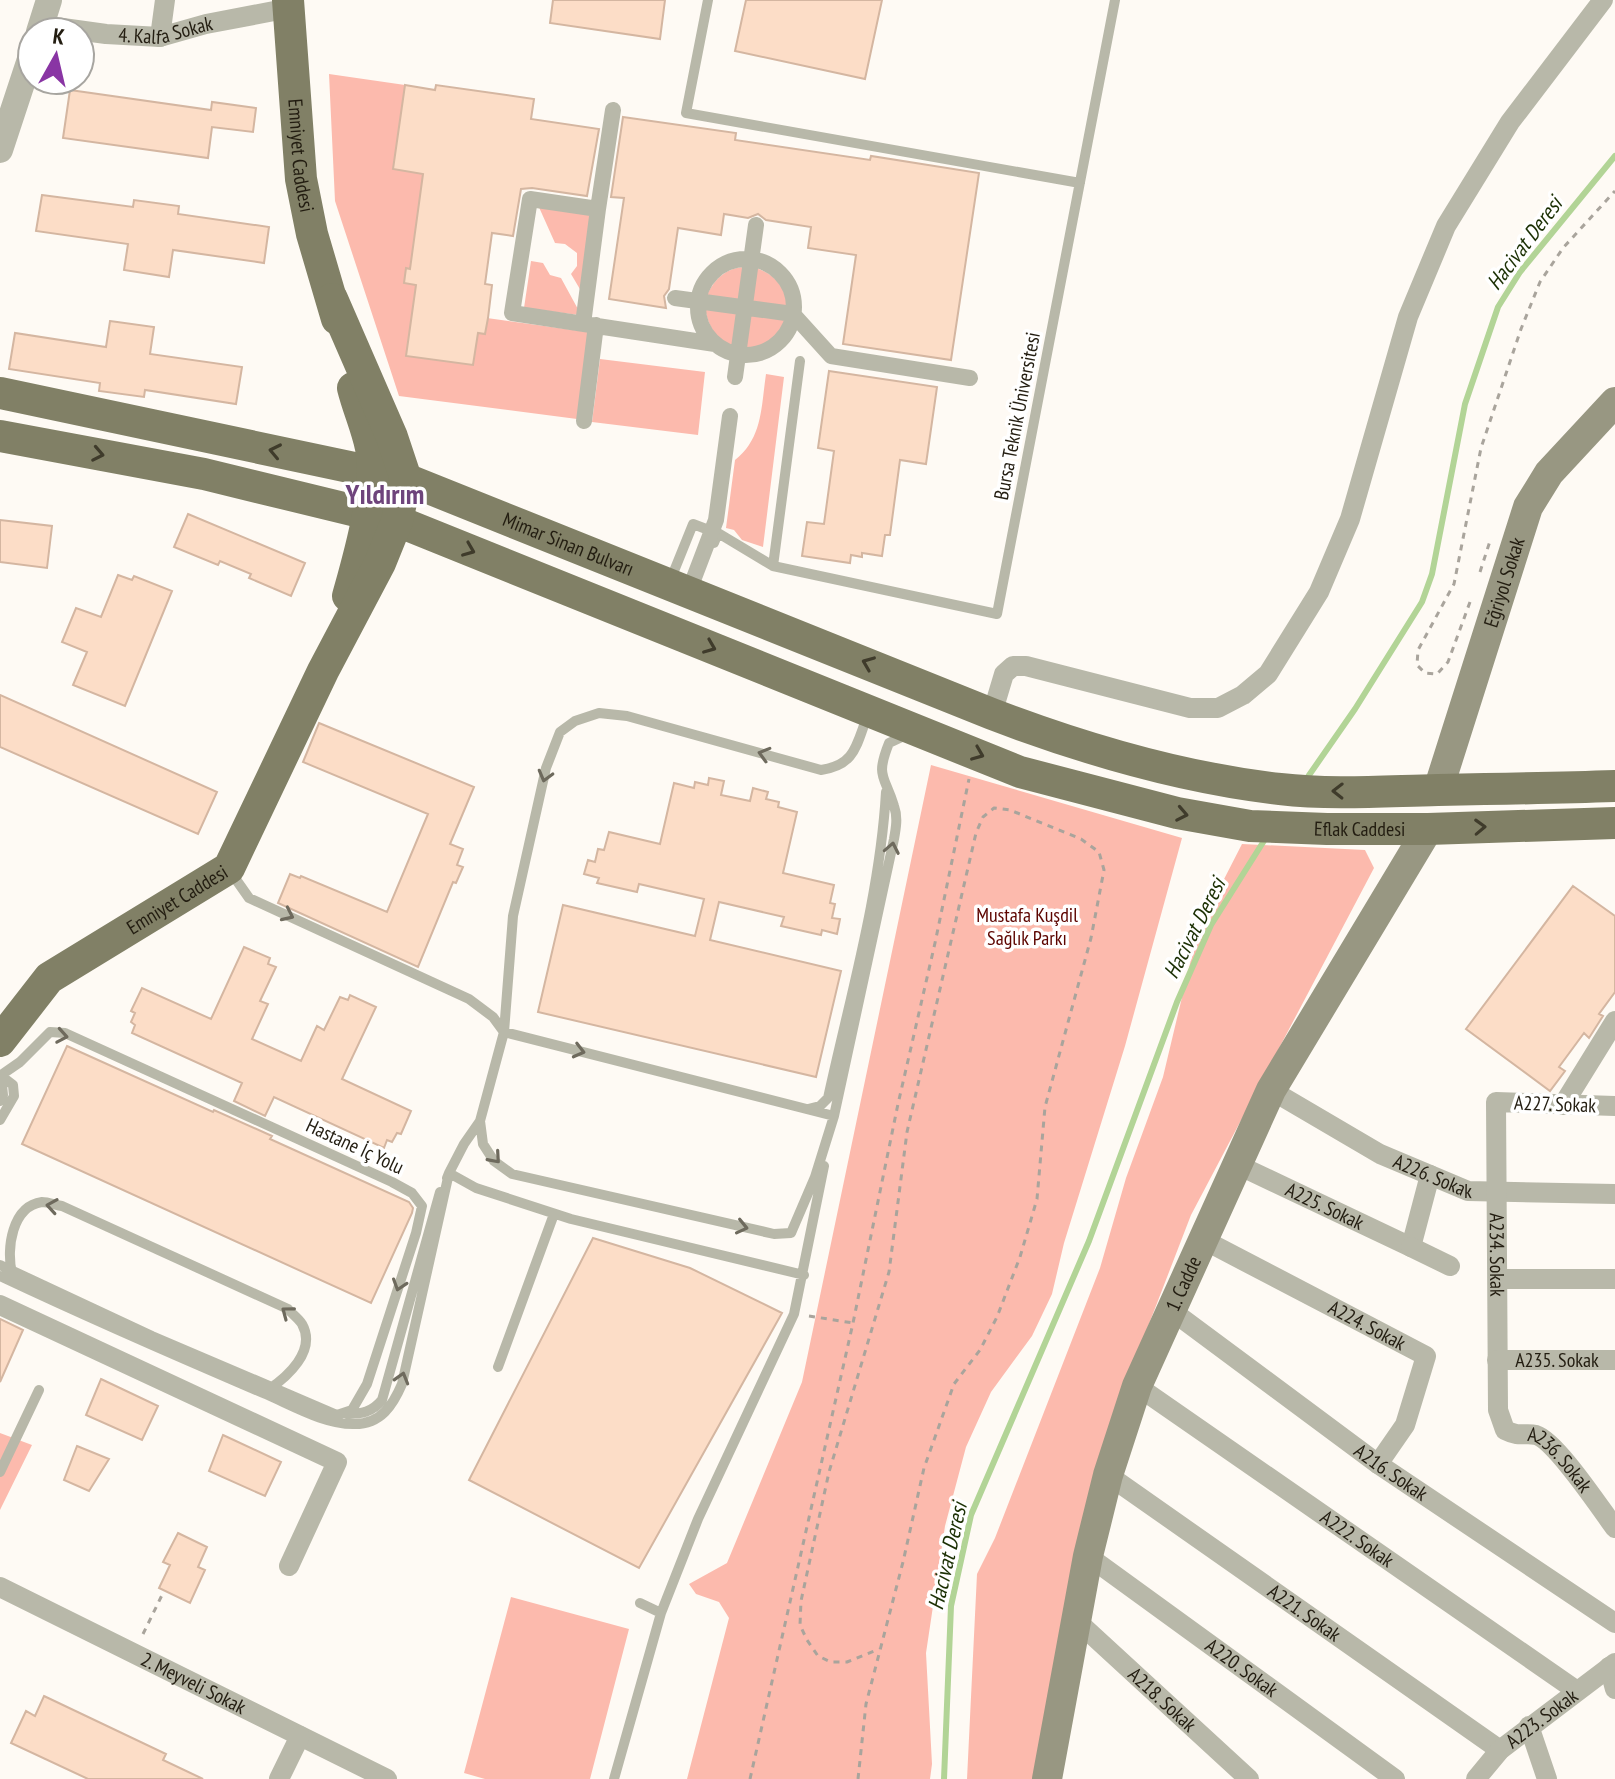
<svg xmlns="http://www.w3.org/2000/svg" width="1615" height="1779" font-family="'PT Sans Narrow',sans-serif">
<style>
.green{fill:#fcbaad}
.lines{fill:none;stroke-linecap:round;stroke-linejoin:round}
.stream{stroke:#b2d496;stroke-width:6}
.building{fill:#fcddc7;stroke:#d4b6a1;stroke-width:2}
.path{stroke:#a9a49c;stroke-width:3;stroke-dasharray:6 6;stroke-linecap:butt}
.service{stroke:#b8b8a9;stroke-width:10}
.pedestrian{stroke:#b8b8a9;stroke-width:16}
.minor{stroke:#b8b8a9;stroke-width:20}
.tertiary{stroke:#b8b8a9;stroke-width:26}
.secondary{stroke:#989782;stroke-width:30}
.primary{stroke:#818066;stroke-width:32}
.oneway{stroke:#3f3b2b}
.oneway2{stroke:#6e6a5d}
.labels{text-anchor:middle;stroke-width:7;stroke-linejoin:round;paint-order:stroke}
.street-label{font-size:20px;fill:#231d11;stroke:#fff}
.park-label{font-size:20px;fill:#5d0500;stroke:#fff}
.water-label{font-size:22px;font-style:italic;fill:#1b3004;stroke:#fff}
.district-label{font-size:28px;font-weight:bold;fill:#6e447c;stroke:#fff}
</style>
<rect width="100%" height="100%" fill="#fefaf4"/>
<path class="green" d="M329,74L405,85L393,169L423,174L410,269L406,268L404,282L416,285L406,356L473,365L478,333H485L487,318L588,332L577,419L399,396L335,201Z
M538,205L591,212L584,296L571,274L577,266V253L565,244L555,243Z
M531,261L543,263L550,275L561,278L579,311V315L524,308Z
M745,267L740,300L707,295C715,279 725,268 745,267Z
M756,268C774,274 786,287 787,306L752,301Z
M705,309L737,314L733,346C715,340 709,327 705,309Z
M751,315L786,319C779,337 765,349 746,348Z
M600,359L705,372L698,435L592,422Z
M766,374L784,377L763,547L742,540L734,530L726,528L735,460C763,438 761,407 766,374Z
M931,765L1182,838L1125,1046L1064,1243L1052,1294L1032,1336L991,1392L966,1447L945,1526L926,1653L932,1764L930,1779H687L729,1618L719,1602L696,1594L689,1584L727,1563L802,1382Z
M1242,844L1365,850L1374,868L1191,1215L1115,1412L1036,1779H967L977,1574L995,1538L1100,1268L1126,1178L1163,1077L1198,930Z
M0,1433L32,1445L0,1510Z
M511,1597L629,1629L590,1779H485L464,1773Z"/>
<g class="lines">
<path class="stream" d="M1305,781L1355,709L1422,602L1432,574L1465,404L1498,307L1520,272L1615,156
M944,1779L951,1606L971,1515L1089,1241L1177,1002L1211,925L1267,836"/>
</g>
<path class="building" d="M553,0H665L660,39L550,23Z
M746,0H882L865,79L735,51Z
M405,85L435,90L436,85L534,99L531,119L599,129L587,196L532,188L521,189L513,236L492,233L485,284L492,285L488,318L485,334L478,333L473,365L406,356L416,285L404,283L406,268L410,269L423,174L393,169Z
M70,90L211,110L212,102L256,108L253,132L212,127L208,158L63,138Z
M623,117L736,133L735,140L870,160L871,156L979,173L951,360L843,344L856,255L808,248L811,227L766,220L758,214L748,218L724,214L721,235L678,228L669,289L664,296L666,308L609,299L624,198L611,197Z
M42,195L133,207L134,200L179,206L178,214L269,227L264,263L173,250L169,277L124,270L128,244L36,231Z
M110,321L154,327L150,354L242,367L236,404L145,390L144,397L99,391L100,383L9,369L15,333L106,347Z
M829,371L937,387L926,464L900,460L890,535H885L882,556L862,553V557L851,555L850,563L802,556L807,522L824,524L834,451L818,448Z
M188,514L305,563L291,596L249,578L251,574L220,561L218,565L174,547Z
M0,520L52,526L47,568L0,562Z
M118,575L132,580L134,576L172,591L125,706L73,685L87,652L62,642L76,608L101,617Z
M0,695L217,792L198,834L0,747Z
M319,723L474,787L450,844L463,849L457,865L463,867L456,883L453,882L418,967L278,903L290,874L300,878L301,876L387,912L428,814L303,762Z
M709,778L724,781L721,795L750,801L753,788L768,792L766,799L779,802L778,807L797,812L783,873L834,885L830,903L835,904L832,918L840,919L837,934L822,930L821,935L781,926L784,917L719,902L710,940L841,971L816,1077L538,1012L563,905L695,936L704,899L639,884L637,892L597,883L599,878L584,874L588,860L595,862L598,849L604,850L609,832L660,844L674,783L694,788L695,782L708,785Z
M1573,886L1615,916V992L1599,1014L1603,1016L1589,1038L1584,1033L1559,1067L1565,1071L1550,1091L1466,1029Z
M244,947L270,958L268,964L276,967L260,1001L268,1004L252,1039L301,1061L317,1026L324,1030L340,997L348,1000L350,995L376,1007L342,1079L411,1111L401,1134L397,1133L392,1142L387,1140L384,1148L274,1097L265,1116L234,1101L242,1083L132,1033L135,1025L131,1022L135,1013L131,1011L142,988L211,1019Z
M67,1046L213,1112L214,1110L272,1136L270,1139L409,1202L413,1208L412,1213L371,1303L22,1144Z
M593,1238L690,1268L782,1313L639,1568L469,1480Z
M0,1319L23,1330L0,1382Z
M101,1379L158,1406L142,1440L86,1415Z
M223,1435L281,1462L265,1496L209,1471Z
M77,1446L109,1459L89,1491L64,1480Z
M178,1533L207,1547L198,1567L205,1570L190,1603L159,1588L170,1565L163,1562Z
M44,1696L166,1754L163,1760L203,1779H88L11,1743L26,1711L35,1716Z"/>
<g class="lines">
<path class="path" d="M1480,572L1490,541
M1470,602L1448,662L1437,674L1425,673L1417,665L1418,650L1454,584L1481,448L1521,329L1540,282L1563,248L1615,191
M809,1316L853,1323
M143,1634L164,1591
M750,1779L853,1323L898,1104L935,943L969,779
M858,1779L866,1704L903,1562L924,1468L954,1384L980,1350L997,1317L1020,1257L1037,1199L1045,1107L1091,938L1104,870L1099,852L1081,839L1010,810L994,808L983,817L976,833L907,1132L889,1272L829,1472L801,1601L800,1625L807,1640L818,1656L831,1662H847L879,1649"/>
<path class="service" d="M708,0L686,113L1080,183
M714,543L718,533L773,566L800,361
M773,566L997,614L1115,0
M670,581L693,524L714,532
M230,871L249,898L469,999L493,1017L504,1032L834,1116L894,839C896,828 898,817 894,806C885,775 875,778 889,743L906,735
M0,1075L13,1085L14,1096L0,1120
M0,1101L3,1095L1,1075
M808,1109L820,1106L828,1098C850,997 880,895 886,792
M834,1116L815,1177L791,1233L774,1234L512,1174L494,1161L483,1144L480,1121L504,1032L513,916L546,768L560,732L575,721L599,713L627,716L821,770C855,765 856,746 867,717
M447,1178L449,1173L476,1188L571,1219L804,1275
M0,1265L152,1336L337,1415L352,1410L367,1384L416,1233L422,1206L412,1193L392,1182L65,1033L50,1032L20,1062L1,1075
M12,1273C6,1249 12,1206 42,1202C48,1202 56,1205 62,1206L288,1309C292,1314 299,1319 302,1324C317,1351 287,1377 268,1390
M0,1276C87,1317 174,1355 263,1393C290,1404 324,1425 355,1424C381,1424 393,1405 402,1384L449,1173L464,1144L480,1121
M498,1367L554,1214
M347,1414C362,1414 372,1412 382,1400L440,1192
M0,1472L39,1390
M661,1613L698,1519L794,1314L824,1166
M614,1779L661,1613L640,1603"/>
<path class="pedestrian" d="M613,110L598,209L530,199L512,313L715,344
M698 307a48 48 0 1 1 96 0a48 48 0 1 1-96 0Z
M675,298L793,314L831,356L970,378
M583,324L598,209
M735,377L756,225
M584,421L596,325
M689,591L716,520L730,416"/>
<g class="minor">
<path id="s1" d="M41,25L106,34L160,37L206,24L290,8"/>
<path d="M160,37L165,0"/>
<path d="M992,714L1004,674L1013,666H1026L1190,708H1218L1243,695L1268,674L1319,592L1350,519L1408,317L1446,226L1510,122L1603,0"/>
<path id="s2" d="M1271,1090L1380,1154L1468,1191L1615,1194"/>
<path d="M1563,1105L1615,1021"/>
<path id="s3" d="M1615,1106L1496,1102L1498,1410L1505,1430C1521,1438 1524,1432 1536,1435C1556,1441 1600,1508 1615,1528"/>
<path id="s4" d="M1238,1165L1411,1247L1430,1175"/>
<path id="s5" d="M1204,1240L1426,1356L1405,1425L1378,1464"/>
<path d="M1411,1247L1450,1266"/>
<path d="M1498,1279H1615"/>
<path d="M0,1305L337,1462L289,1566"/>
<path id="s6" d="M1172,1311L1378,1464L1615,1623"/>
<path id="s7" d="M1497,1360H1615"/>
<path id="s8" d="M1137,1386L1577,1691"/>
<path id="s9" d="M1108,1475L1500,1750"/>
<path id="s10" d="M1088,1556L1395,1779"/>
<path id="s11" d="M0,1587L387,1779"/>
<path id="s12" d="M1077,1621L1249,1779"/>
<path d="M1609,1667L1615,1689"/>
<path d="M1529,1726L1547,1779"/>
<path d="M279,1779L300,1736"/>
<path id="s13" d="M1476,1779L1500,1750L1615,1663"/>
</g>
<path class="tertiary" d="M39,32L49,0
M0,150L32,53"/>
<g class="secondary">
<path id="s14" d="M1438,790L1528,507L1549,473L1615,402"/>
<path id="s15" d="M1047,1779L1088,1556L1108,1475L1137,1386L1271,1090L1428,829"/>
</g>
<g class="primary">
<path id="s16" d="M288,0L301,179L312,234L337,319"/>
<path id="s17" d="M0,393L406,479L992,714C1084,749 1182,778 1280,789C1332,795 1386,791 1438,790C1497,789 1556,788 1615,786"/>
<path id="s18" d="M0,436L204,474L397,521L1020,772L1177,813L1250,826L1327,829H1428L1615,823"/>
<path d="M348,596C360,553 378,492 371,448C367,428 358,408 353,388"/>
<path id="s19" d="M0,1041L49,978L229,868L323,671L380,563L397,521L406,479L392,437L332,299"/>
</g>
</g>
<defs><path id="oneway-chevron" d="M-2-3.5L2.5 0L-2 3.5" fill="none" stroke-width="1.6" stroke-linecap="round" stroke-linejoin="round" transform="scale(2)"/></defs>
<g class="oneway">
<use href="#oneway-chevron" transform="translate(275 451) rotate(-168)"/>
<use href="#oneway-chevron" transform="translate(98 454) rotate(11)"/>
<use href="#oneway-chevron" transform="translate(469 550) rotate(22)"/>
<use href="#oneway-chevron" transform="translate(710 647) rotate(22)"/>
<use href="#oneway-chevron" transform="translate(868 663) rotate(-158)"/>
<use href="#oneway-chevron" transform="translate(978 754) rotate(22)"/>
<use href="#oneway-chevron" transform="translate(1338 791) rotate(-179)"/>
<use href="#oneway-chevron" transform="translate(1182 814) rotate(11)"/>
<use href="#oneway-chevron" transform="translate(1480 827) rotate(-2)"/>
</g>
<g class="oneway2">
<use href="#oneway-chevron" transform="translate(764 754) rotate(-164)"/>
<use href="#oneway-chevron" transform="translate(545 776) rotate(105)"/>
<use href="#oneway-chevron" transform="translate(892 848) rotate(-79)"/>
<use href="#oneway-chevron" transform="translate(288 915) rotate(25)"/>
<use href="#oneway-chevron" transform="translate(62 1036) rotate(10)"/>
<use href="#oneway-chevron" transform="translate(579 1051) rotate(14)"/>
<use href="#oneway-chevron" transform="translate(495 1158) rotate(49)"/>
<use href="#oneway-chevron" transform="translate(52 1206) rotate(-171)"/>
<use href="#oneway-chevron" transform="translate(742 1227) rotate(13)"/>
<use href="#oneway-chevron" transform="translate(399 1285) rotate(108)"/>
<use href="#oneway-chevron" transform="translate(287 1312) rotate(-143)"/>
<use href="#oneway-chevron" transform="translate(402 1378) rotate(-74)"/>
</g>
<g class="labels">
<g class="street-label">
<text dy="7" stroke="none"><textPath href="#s1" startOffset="126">4. Kalfa Sokak</textPath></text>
<text dy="7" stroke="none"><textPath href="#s16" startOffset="156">Emniyet Caddesi</textPath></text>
<text transform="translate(1017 416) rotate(-79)" y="7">Bursa Teknik Üniversitesi</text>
<text dy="7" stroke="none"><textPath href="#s17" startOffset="590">Mimar Sinan Bulvarı</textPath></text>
<text dy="7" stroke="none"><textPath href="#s14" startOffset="218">Eğriyol Sokak</textPath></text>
<text dy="7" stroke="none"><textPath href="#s18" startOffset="1424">Eflak Caddesi</textPath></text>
<text dy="7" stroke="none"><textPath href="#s19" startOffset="230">Emniyet Caddesi</textPath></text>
<text transform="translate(1555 1104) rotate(2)" y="7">A227. Sokak</text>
<text transform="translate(355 1146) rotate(25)" y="7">Hastane İç Yolu</text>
<text dy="7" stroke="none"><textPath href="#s2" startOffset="184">A226. Sokak</textPath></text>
<text dy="7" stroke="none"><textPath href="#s4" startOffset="96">A225. Sokak</textPath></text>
<text dy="7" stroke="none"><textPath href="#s3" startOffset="272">A234. Sokak</textPath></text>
<text dy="7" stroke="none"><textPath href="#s15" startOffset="516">1. Cadde</textPath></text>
<text dy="7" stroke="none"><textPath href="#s5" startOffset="184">A224. Sokak</textPath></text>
<text dy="7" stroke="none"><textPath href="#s7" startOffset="60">A235. Sokak</textPath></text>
<text dy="7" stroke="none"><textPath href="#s3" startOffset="514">A236. Sokak</textPath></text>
<text dy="7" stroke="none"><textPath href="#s6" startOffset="272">A216. Sokak</textPath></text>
<text dy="7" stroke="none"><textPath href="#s8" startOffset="268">A222. Sokak</textPath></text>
<text dy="7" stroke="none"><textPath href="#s9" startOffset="240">A221. Sokak</textPath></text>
<text dy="7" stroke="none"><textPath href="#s10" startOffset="190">A220. Sokak</textPath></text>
<text dy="7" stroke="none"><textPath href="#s11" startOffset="216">2. Meyveli Sokak</textPath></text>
<text dy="7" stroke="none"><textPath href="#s12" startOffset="116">A218. Sokak</textPath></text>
<text dy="7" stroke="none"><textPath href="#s13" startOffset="90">A223. Sokak</textPath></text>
</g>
<g class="park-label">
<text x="1027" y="922">Mustafa Kuşdil<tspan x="1027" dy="23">Sağlık Parkı</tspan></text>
</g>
<g class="water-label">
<text transform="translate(1524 243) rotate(-53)" y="8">Hacivat Deresi</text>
<text transform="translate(1194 928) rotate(-63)" y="8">Hacivat Deresi</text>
<text transform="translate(947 1556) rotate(-77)" y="8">Hacivat Deresi</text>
</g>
<g class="district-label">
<text x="385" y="504">Yıldırım</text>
</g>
</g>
<g transform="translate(56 56) rotate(8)"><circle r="38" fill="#ffffff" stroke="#a7a5a0" stroke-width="2"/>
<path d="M0-6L14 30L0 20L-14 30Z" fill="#8935a4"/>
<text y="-12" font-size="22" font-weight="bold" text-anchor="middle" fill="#231d11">K</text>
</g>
</svg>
